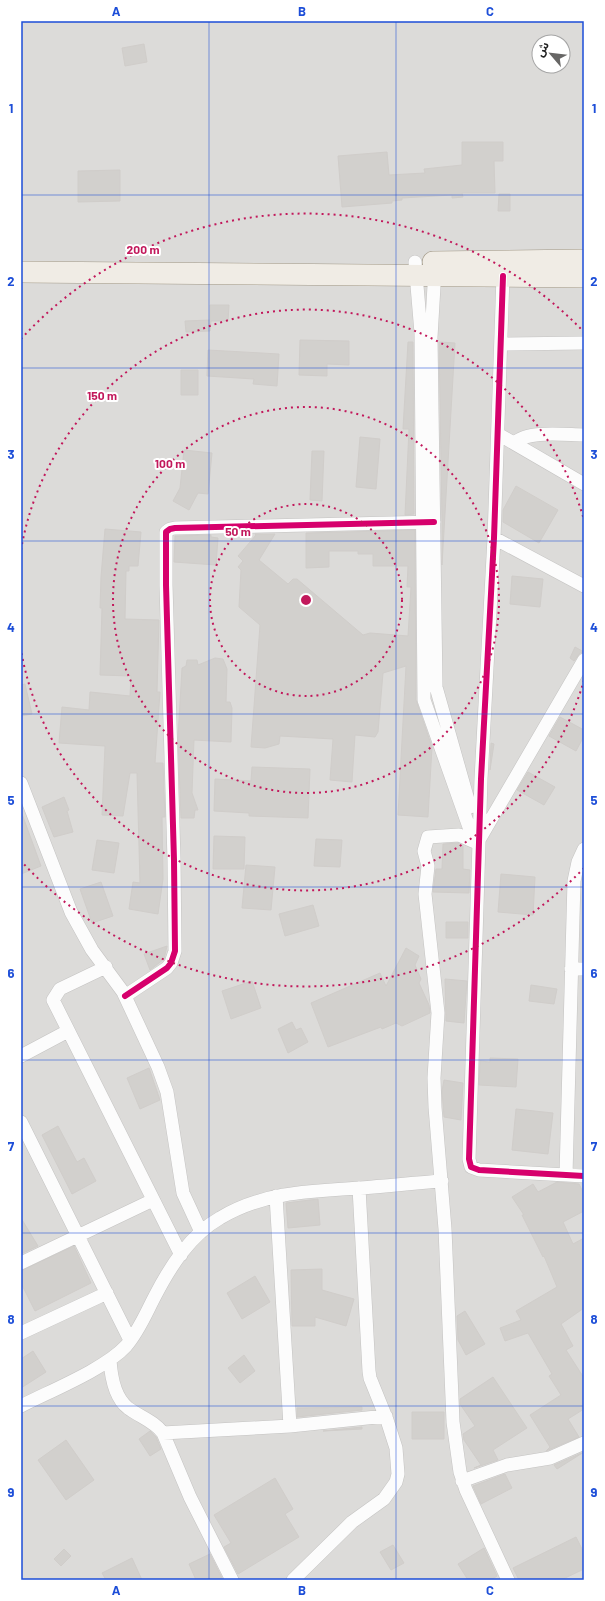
<svg xmlns="http://www.w3.org/2000/svg" width="605" height="1601" font-family="Barlow,'Noto Sans Arabic',sans-serif">
<style>
.residential{fill:#dcdbd9;fill-rule:evenodd}
.building{fill:#d2d0cd;stroke:#d0cdca}
.lines{fill:none;stroke-linecap:round;stroke-linejoin:round}
.minor-casing{stroke:#c4c3c2;stroke-width:14}
.primary-casing{stroke:#a19886;stroke-width:22}
.minor{stroke:#fcfcfc;stroke-width:13}
.primary{stroke:#f0ece5;stroke-width:21}
.cycleway-casing{stroke:#fff;stroke-width:8}
.cycleway{stroke:#d6006c;stroke-width:6}
.grid{fill:none;stroke:#1d4ed8;stroke-width:1;stroke-opacity:0.55}
.ring{fill:none;stroke:#c2185b;stroke-width:2;stroke-dasharray:2 4}
.centre{fill:#c2185b;stroke:#fff;stroke-width:2}
.ring-label{font-size:12px;text-anchor:middle;font-weight:bold;fill:#c2185b;stroke:#fff;stroke-width:4;stroke-linejoin:round;paint-order:stroke}
.neatline{fill:none;stroke:#1d4ed8;stroke-width:1.5}
.grid-label{font-size:13px;text-anchor:middle;font-weight:bold;fill:#1d4ed8}
</style>
<rect width="100%" height="100%" fill="#edebe8"/>
<path class="residential" d="M21,21H584V1580H21ZM539,42H563V66H539Z"/>
<path class="building" d="M144,44L147,62L125,66L122,48Z
M462,142H503V161H494L495,193H462L463,197L452,198V195L402,198V200L392,201V203L342,207L338,156L387,152L389,175L425,173L424,169L462,165Z
M120,170V201L78,202V171Z
M499,194H510V211H498Z
M210,305H229L228,321H211L210,331L186,332L185,321L210,320Z
M300,340L349,341V365L327,364V376L299,375Z
M408,342H413L414,514L405,515L409,429H403Z
M439,342L455,343L442,565V522Z
M208,350L279,354L277,386L253,384L254,379L207,376Z
M181,370H198V395H181Z
M360,437L380,439L376,489L356,487Z
M184,450L212,453L208,494L198,493L189,510L173,501L180,488Z
M312,451H324L322,501L310,500Z
M516,486L558,510L539,543L503,522V510Z
M105,529L141,532L138,566H129V571H126L125,619L159,620L157,692H160L155,763H163L165,817H162L163,879L158,914L129,909L133,882L140,883L137,773H130L123,816L102,815L105,746L59,743L62,707L89,710L90,692L130,696L131,676L100,675L102,608H100L101,577Z
M415,530L416,700L432,747L428,817L398,815L406,666L383,673L378,732L375,737L355,735L352,782L330,780L333,739L280,736L279,744L265,748L251,747L260,625L239,607L241,570L238,567L243,561L238,556L256,535L255,534H275L259,560L288,584L293,579H297L363,635L370,633L408,636L411,587H407L408,566H373V554H358V551H329V567L306,568V533Z
M211,535V537L218,538L216,565L174,562L175,536Z
M512,576L543,579L540,607L510,604Z
M575,647L584,652L580,653L574,661L570,658Z
M215,658L223,659L227,669L226,702H230L232,708L231,742L194,740L192,793L198,810H195L194,818H181L178,738L182,668L186,666L187,660H197L198,665Z
M25,684L32,714L21,716V685Z
M560,717L584,730V736L576,751L549,736Z
M491,743L494,744L490,770Z
M252,767L310,769L308,818L249,816V813L214,811L215,779L251,781Z
M528,772L555,787L544,805L517,790Z
M64,797L69,810L67,811L73,832L54,837L42,807Z
M21,814H22L41,866L21,874Z
M214,836L245,837L244,869H213Z
M316,839L342,840L340,867L314,866Z
M97,840L119,843L114,873L92,870Z
M458,843L463,846V869L470,870L469,893L433,892L436,869H442L443,844Z
M246,865L275,867L271,910L242,908Z
M501,874L535,877L533,915L498,912Z
M101,882L113,916L92,923L80,889Z
M313,905L319,926L285,936L279,914Z
M446,922H468V938H446Z
M167,946L164,959L150,970L144,954Z
M406,948L419,956L415,965L421,979L419,983L429,1005L430,1013L402,1026L396,1023L382,1029L381,1027L328,1047L311,1003L380,973L386,986Z
M445,979L467,981L464,1023L446,1021Z
M252,981L261,1008L231,1019L222,991Z
M531,985L557,989L554,1004L529,1001Z
M292,1022L296,1030L301,1028L308,1042L288,1053L278,1029Z
M490,1058L518,1059L516,1087L479,1085L480,1061L490,1062Z
M149,1068L160,1100L140,1109L127,1078Z
M444,1080L463,1083L461,1120L444,1117L442,1091Z
M516,1109L553,1113L548,1154L512,1150Z
M58,1126L77,1162L84,1158L96,1181L72,1194L42,1135Z
M557,1182L579,1184L584,1194V1211L563,1222L573,1244L584,1238V1308L561,1324L573,1346L566,1350L584,1378V1409L568,1419L579,1437L546,1451L550,1447L530,1415L561,1395L549,1376L552,1374L528,1333L505,1341L500,1328L521,1320L516,1311L557,1287L544,1256L543,1257L522,1215H524L512,1197L533,1184L538,1192Z
M318,1199L320,1225L288,1228L286,1203Z
M21,1218L38,1246L21,1254Z
M74,1246L91,1283L35,1311L21,1283V1271Z
M322,1269V1290L354,1299L346,1326L315,1317V1326H292L291,1270Z
M255,1276L270,1302L242,1319L227,1293Z
M465,1311L485,1344L466,1355L458,1340L457,1316Z
M33,1351L46,1372L21,1388V1359Z
M244,1355L255,1371L240,1383L228,1368Z
M493,1377L527,1428L493,1450L498,1460L474,1468L481,1465L464,1440L463,1434L475,1426L460,1404V1399Z
M362,1407V1410L297,1417V1408Z
M412,1412H444V1439H412Z
M362,1427V1429L323,1431Z
M150,1431L156,1437L161,1449L150,1456L139,1439Z
M66,1440L94,1480L66,1500L38,1460Z
M584,1452L557,1469L554,1465Z
M505,1474L512,1488L481,1504L473,1486Z
M275,1478L293,1509L285,1514L299,1537L238,1574L224,1547L231,1543L214,1515Z
M576,1537L584,1553V1569L561,1580H519L513,1568Z
M393,1545L404,1563L391,1570L380,1552Z
M484,1548L497,1576L491,1580H468L458,1564Z
M64,1549L71,1556L61,1566L54,1559Z
M210,1554L223,1580H196L189,1564Z
M132,1558L142,1580H106L102,1573Z"/>
<g class="lines">
<defs>
<path id="minor" d="M415,262L421,333L424,700L469,827L479,840L584,660
M435,269L431,337L436,687L470,807
M503,276L494,538L481,779L469,1159L471,1167L479,1170L584,1176
M501,344L584,343
M498,434L584,484
M515,443C527,430 566,435 584,435
M494,538L584,586
M21,783L71,912L92,950L123,992L158,1067L167,1092L183,1193L201,1232
M479,841L475,842L459,835L428,837L424,851L428,866L425,894L438,1013L434,1078L435,1107L445,1229L453,1422L460,1472L466,1490L508,1580
M106,967L60,989L53,1000L181,1255
M571,969H584
M125,996L167,968L171,963L175,951L174,860L166,585V532L170,529L175,528L434,522
M21,1056L68,1031
M21,1122L130,1340
M566,1175L574,881L578,862L584,849
M276,1196L290,1426
M21,1263L153,1200
M21,1333L107,1293
M110,1360C111,1376 114,1397 128,1408C140,1417 154,1421 163,1433L190,1497L232,1580
M21,1406C50,1391 105,1369 126,1346C139,1331 146,1313 155,1296C170,1267 190,1235 220,1218C263,1192 311,1191 360,1188C387,1186 415,1183 442,1181
M163,1433L290,1426L386,1416
M462,1481L507,1465L550,1458L584,1443
M293,1580L352,1522L384,1499L396,1482L398,1474L396,1448L387,1420L370,1378L369,1371L359,1188"/>
<path id="primary" d="M433,262L584,260
M21,272L584,277"/>
</defs>
<use href="#minor" class="minor-casing"/>
<use href="#primary" class="primary-casing"/>
<use href="#minor" class="minor"/>
<use href="#primary" class="primary"/>
<defs>
<path id="cycleway" d="M503,276L494,538L481,779L469,1159L471,1167L479,1170L584,1176
M125,996L167,968L171,963L175,951L174,860L166,585V532L170,529L175,528L434,522"/>
</defs>
<use href="#cycleway" class="cycleway-casing"/>
<use href="#cycleway" class="cycleway"/>
</g>
<path class="grid" d="M209,21V1580M396,21V1580M21,195H584M21,368H584M21,541H584M21,714H584M21,887H584M21,1060H584M21,1233H584M21,1406H584"/>
<g class="ring">
<circle cx="306" cy="600" r="96"/>
<circle cx="306" cy="600" r="193"/>
<path d="M584 680A289 289 0 0 1 21 650M21 550A289 289 0 0 1 584 520"/>
<path d="M584 868A386 386 0 0 1 21 861M21 339A386 386 0 0 1 584 332"/>
</g>
<circle cx="306" cy="600" r="6" class="centre"/>
<g class="ring-label">
<text x="143" y="254">200 m</text>
<text x="102" y="400">150 m</text>
<text x="170" y="468">100 m</text>
<text x="238" y="536">50 m</text>
</g>
<rect width="605" height="1601" fill="none" stroke="#ffffff" stroke-width="44"/>
<g transform="translate(551 54) rotate(298)"><circle r="19" fill="#ffffff" stroke="#a5a5a5"/>
<path d="M0-3L7 15L0 10L-7 15Z" fill="#676665"/>
<text y="-6" font-size="11" font-weight="bold" text-anchor="middle" fill="#1f1f1f">ش</text>
</g>
<rect x="22" y="22" width="561" height="1557" class="neatline"/>
<g class="grid-label">
<text x="116" y="16">A</text>
<text x="302" y="16">B</text>
<text x="490" y="16">C</text>
<text x="11" y="113">1</text>
<text x="594" y="113">1</text>
<text x="11" y="286">2</text>
<text x="594" y="286">2</text>
<text x="11" y="459">3</text>
<text x="594" y="459">3</text>
<text x="11" y="632">4</text>
<text x="594" y="632">4</text>
<text x="11" y="805">5</text>
<text x="594" y="805">5</text>
<text x="11" y="978">6</text>
<text x="594" y="978">6</text>
<text x="11" y="1151">7</text>
<text x="594" y="1151">7</text>
<text x="11" y="1324">8</text>
<text x="594" y="1324">8</text>
<text x="11" y="1497">9</text>
<text x="594" y="1497">9</text>
<text x="116" y="1595">A</text>
<text x="302" y="1595">B</text>
<text x="490" y="1595">C</text>
</g>
</svg>
